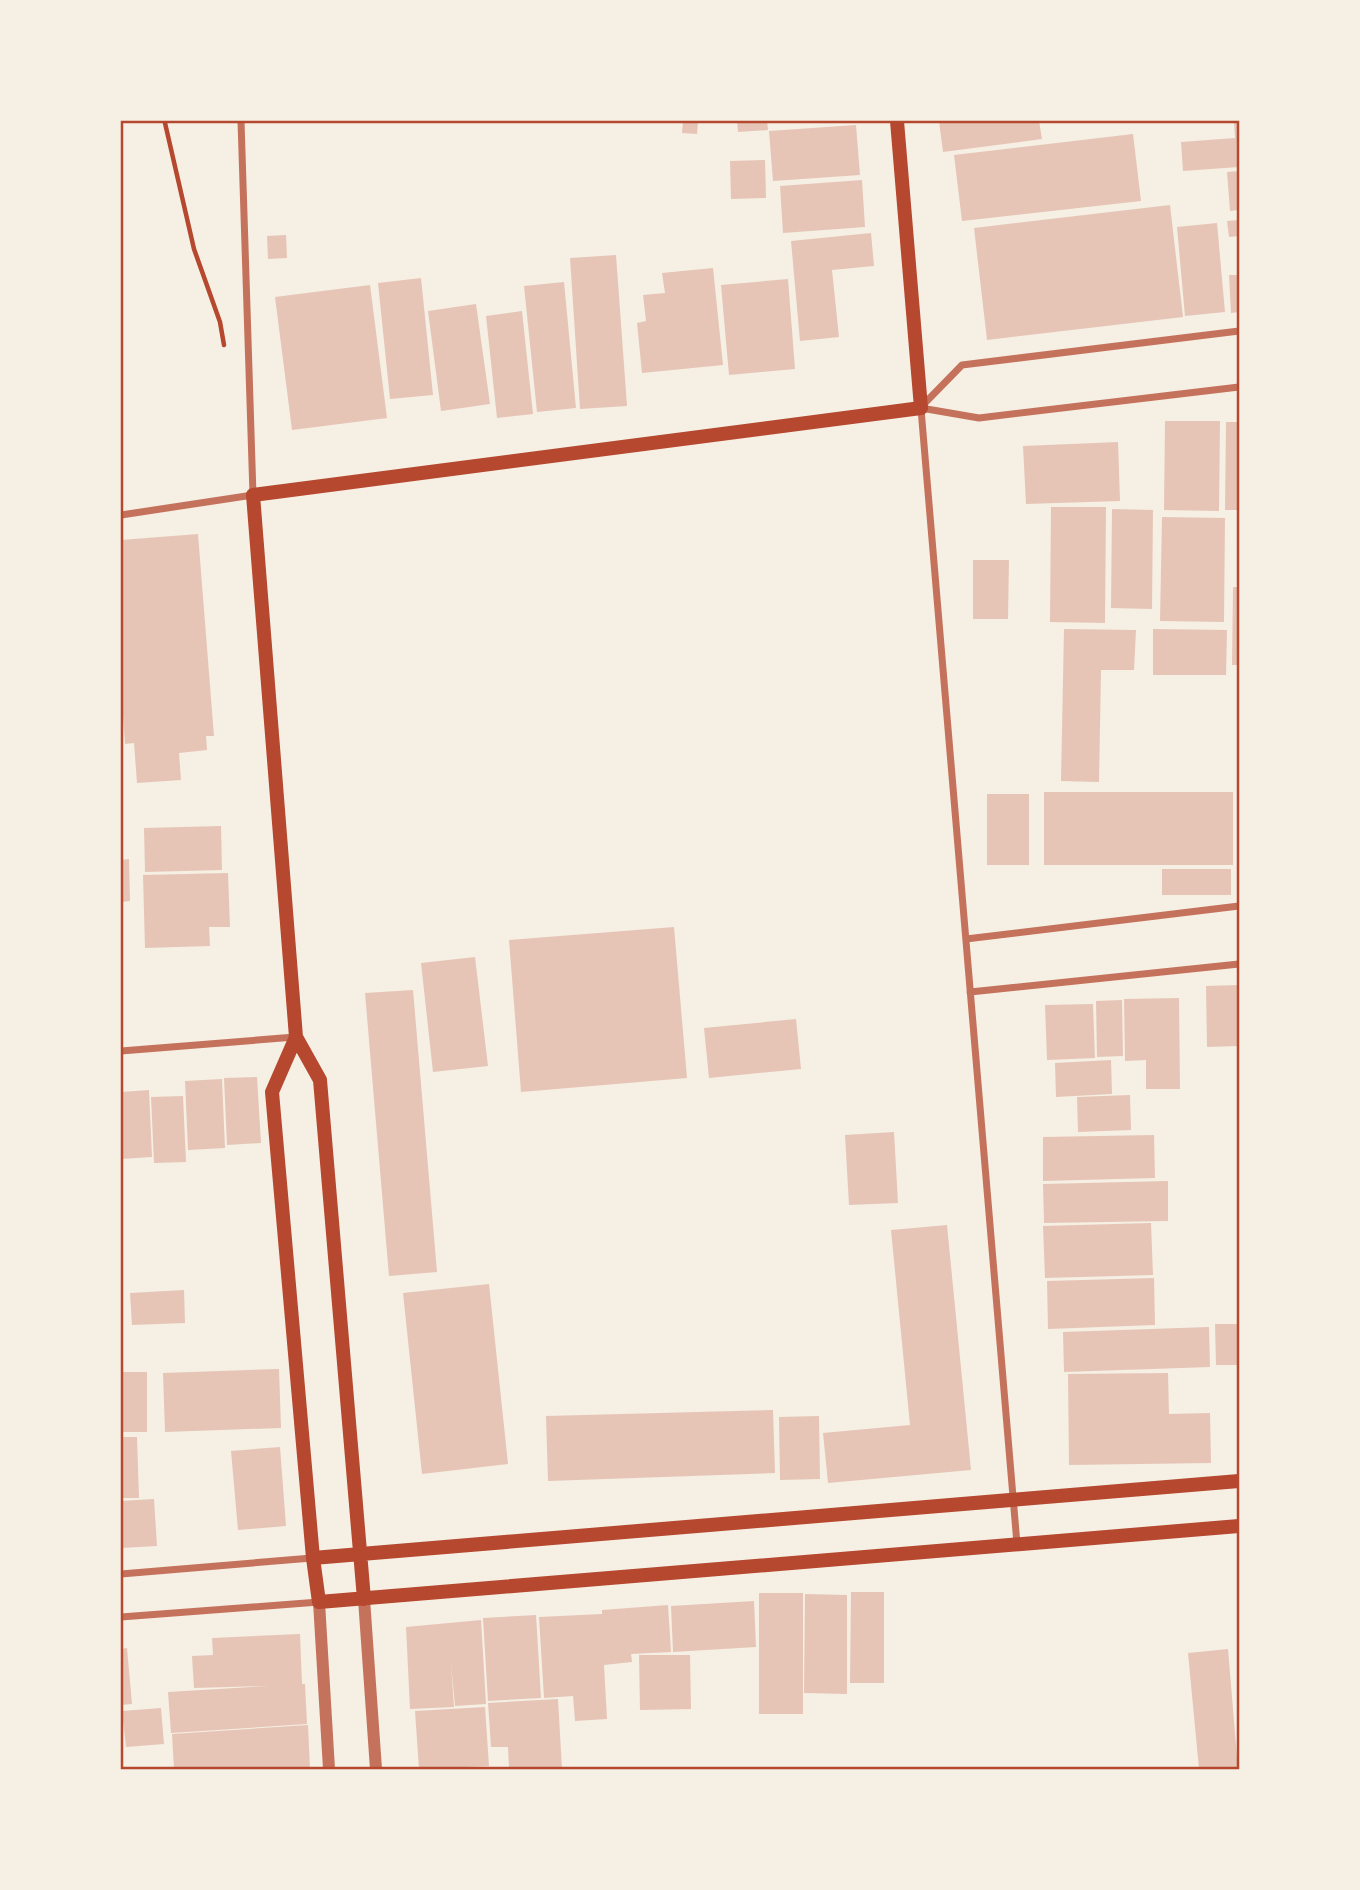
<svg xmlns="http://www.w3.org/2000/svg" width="1360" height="1890" font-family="Overpass,sans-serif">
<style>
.building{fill:#e6c5b7}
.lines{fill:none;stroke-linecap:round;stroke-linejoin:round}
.path{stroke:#b5482f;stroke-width:4.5}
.minor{stroke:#c5725c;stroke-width:7}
.tertiary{stroke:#c5725c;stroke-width:12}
.secondary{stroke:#b5482f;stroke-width:14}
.neatline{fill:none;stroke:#b5482f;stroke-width:2.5}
</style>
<rect width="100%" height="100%" fill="#f6efe4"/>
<path class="building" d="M683,121H698L697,134L682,133Z
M737,121H767L768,130L738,132Z
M939,121H1039L1042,139L943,152Z
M1234,121H1239V167L1183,171L1181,142L1235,138Z
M856,125L860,175L773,181L769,131Z
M1133,134L1141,201L962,221L954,155Z
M765,160L766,198L731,199L730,161Z
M1239,171V210L1230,211L1227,172Z
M862,180L865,227L783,233L780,186Z
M1170,205L1183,317L987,340L974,228Z
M1239,220V236L1229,237L1227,221Z
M1217,223L1225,312L1185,316L1177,227Z
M871,233L874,266L832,270L839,337L800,341L791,241Z
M286,235L287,258L268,259L267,236Z
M616,255L627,406L580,409L570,258Z
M713,268L723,365L642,373L637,323L646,321L643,295L665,293L662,273Z
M1229,275H1239V312L1231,313Z
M421,278L433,395L390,399L378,283Z
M788,279L795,369L729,375L721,285Z
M564,282L576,408L537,412L524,286Z
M370,285L387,418L292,430L275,297Z
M476,304L490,404L441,411L428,311Z
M522,311L533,414L497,418L486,316Z
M1165,421H1220L1219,511L1164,510Z
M1226,422H1239V510H1225Z
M1118,442L1120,501L1026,504L1023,446Z
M1051,507H1106L1105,623L1050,622Z
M1112,509L1153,510L1152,609L1111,608Z
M1162,517L1225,518L1224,622L1160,621Z
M198,534L214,736H206L207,750L179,753L181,780L137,783L134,743L125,744L121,686V540Z
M973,560H1009L1008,619H973Z
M1233,587H1239V665H1232Z
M1064,629L1136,630L1134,670H1101L1099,782L1061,781Z
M1153,629L1227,630L1226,675H1153Z
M1044,792H1233V865H1044Z
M987,794H1029V865H987Z
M221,826L222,870L145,872L144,828Z
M129,859L130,901L121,902V860Z
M1162,869H1231V895H1162Z
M228,873L230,927H209L210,946L145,948L143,875Z
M674,927L687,1078L521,1092L509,940Z
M475,957L488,1066L433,1072L421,963Z
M1239,985V1046L1207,1047L1206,986Z
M413,990L437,1272L389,1276L365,993Z
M1179,998L1180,1089H1146V1060L1125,1061L1124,999Z
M1122,1000L1123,1056L1097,1057L1096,1001Z
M1093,1004L1095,1058L1047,1060L1045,1005Z
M796,1019L801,1069L709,1078L704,1028Z
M1111,1060L1112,1094L1056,1097L1055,1063Z
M257,1077L261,1143L227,1145L224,1078Z
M222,1079L225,1148L188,1150L185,1081Z
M149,1090L152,1157L121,1159V1092Z
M1130,1095L1131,1130L1078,1132L1077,1097Z
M183,1096L186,1162L154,1163L151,1097Z
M894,1132L898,1203L849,1205L845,1135Z
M1154,1135L1155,1178L1043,1181V1137Z
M1168,1181V1221L1044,1223L1043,1184Z
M1151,1223L1153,1275L1045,1278L1043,1226Z
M947,1225L971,1470L828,1483L823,1433L910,1425L891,1230Z
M1154,1278L1155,1325L1048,1329L1047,1281Z
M489,1284L508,1464L422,1474L403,1293Z
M184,1290L185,1323L132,1325L130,1293Z
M1215,1324H1239V1365H1216Z
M1209,1327L1210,1367L1064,1372L1063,1332Z
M279,1369L281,1428L165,1432L163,1373Z
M121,1372H147V1432H121Z
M1168,1373L1169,1414L1210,1413L1211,1463L1069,1465L1068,1374Z
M773,1410L775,1473L548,1481L546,1416Z
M819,1416L820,1479L780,1480L779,1417Z
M121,1437H137L139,1498H121Z
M280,1447L286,1526L238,1530L231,1451Z
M154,1499L157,1546L121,1548V1501Z
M851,1592H884V1683H850Z
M759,1593H803V1714H759Z
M805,1594L847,1595V1694L804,1693Z
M754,1601L756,1647L673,1652L671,1606Z
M668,1605L671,1652L631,1654L632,1662L604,1665L607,1719L575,1721L573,1696L544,1698L539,1617L602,1614V1610Z
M536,1615L541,1698L488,1701L483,1618Z
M481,1620L486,1704L455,1706L451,1663L454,1707L410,1709L406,1627Z
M300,1634L302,1684H305L307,1724L171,1733L168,1692L270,1686L194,1688L192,1656L213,1655L212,1638Z
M127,1648L132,1704L121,1705V1649Z
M1228,1649L1238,1769H1199L1188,1653Z
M639,1655H690L691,1709L640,1710Z
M558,1699L562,1769H509L508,1747H491L488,1703Z
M485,1707L489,1766L419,1769L415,1711Z
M161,1708L164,1744L126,1747L122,1711Z
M308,1725L310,1769H174L172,1734Z"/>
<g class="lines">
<path class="path" d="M165,123L194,249L220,322L224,345"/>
<path class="minor" d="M921,407L962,365L1239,331
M921,408L979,418L1239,387
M921,409L1017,1544
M121,515L253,495L241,121
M966,939L1239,906
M970,992L1239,964
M121,1051L295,1037
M121,1574L312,1558
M121,1617L319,1602"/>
<path class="tertiary" d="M364,1599L376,1769
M319,1602L329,1769"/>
<path class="secondary" d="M296,1037L272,1092L313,1558L319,1602L1239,1526
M313,1558L1239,1481
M364,1599L320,1080L296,1037L253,495L921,408L897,121"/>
</g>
<rect width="1360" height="1890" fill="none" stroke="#f6efe4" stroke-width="245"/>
<rect x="122" y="122" width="1116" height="1646" class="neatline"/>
</svg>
